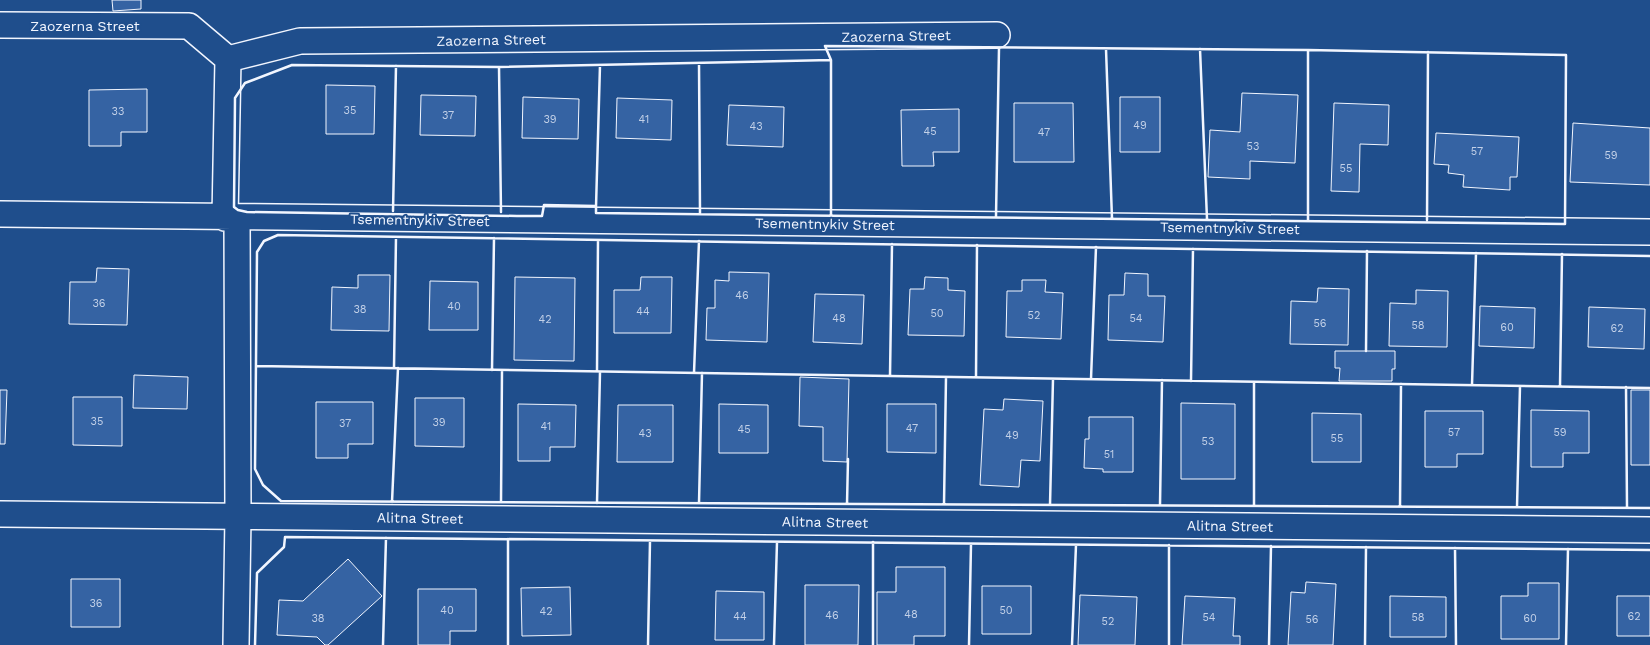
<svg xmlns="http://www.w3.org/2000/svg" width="1650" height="645" font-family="'Work Sans',sans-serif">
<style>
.building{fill:#3563a3;stroke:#f2f6ff}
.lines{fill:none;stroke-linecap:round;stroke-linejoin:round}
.minor-casing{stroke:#f2f6ff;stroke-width:28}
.minor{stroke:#1f4e8c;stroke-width:25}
.wall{stroke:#f2f6ff;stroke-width:2.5}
.labels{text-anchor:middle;stroke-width:4;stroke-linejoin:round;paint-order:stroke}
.number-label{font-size:11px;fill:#c3d1e8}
.street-label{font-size:14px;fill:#f2f6ff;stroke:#1f4e8c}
</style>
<rect width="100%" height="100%" fill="#1f4e8c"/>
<path class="building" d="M112,0H141V9L113,11Z
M326,85L375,86L374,134H326Z
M147,89V132H121V146H89V90Z
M1242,93L1298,95L1295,163L1250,161V179L1208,177L1210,130L1240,132Z
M421,95L476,96L475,136L420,135Z
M523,97L579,99L578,139L522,138Z
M1120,97H1160V152H1120Z
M617,98L672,100L671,140L616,138Z
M1014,103H1073L1074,162H1014Z
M1334,103L1389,105L1388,145L1360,144L1359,192L1331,191Z
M729,105L784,107L783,147L727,145Z
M959,109V152H933L934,166H902L901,110Z
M1573,123L1650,128V185L1570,182Z
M1436,133L1519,137L1517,177H1510V190L1463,187L1464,175L1448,173L1449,165L1434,164Z
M97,268L129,269L127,325L69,324L70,282H96Z
M729,272L769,273L767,342L706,340L707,308H715V280L729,281Z
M1125,273L1148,274V296H1165L1163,342L1108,340L1109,295H1124Z
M358,275H390L389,331L331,330L332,287L358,288Z
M515,277L575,278L574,361L514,360Z
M641,277H672L671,333H614V290H640Z
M925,277L948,278V290L965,291L964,336L908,335L910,289H924Z
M1022,280H1046L1045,292L1063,293L1061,339L1006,337L1007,291H1022Z
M430,281L478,282V330H429Z
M1318,288L1349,289L1348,345L1290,344L1291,301L1317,302Z
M1416,290L1448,291L1447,347L1389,346L1390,303L1416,304Z
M815,294L864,295L862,344L813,342Z
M1480,306L1535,308L1534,348L1479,346Z
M1589,307L1645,309L1644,349L1588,347Z
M1335,351H1395V369H1392V381H1339L1340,368H1335Z
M134,375L188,377L187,409L133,408Z
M800,377L849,379L847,462L823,461V427L799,426Z
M0,390H7L5,444H0Z
M1631,390H1650V465H1631Z
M73,397H122V446L73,445Z
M415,398H464V447L415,446Z
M1004,399L1043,401L1040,461L1021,460L1019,487L980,485L984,409L1003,410Z
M316,402H373V444H348V458H316Z
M1181,403L1235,404V479H1181Z
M518,404L576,405L575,447H550V461H518Z
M719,404L768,405V453H719Z
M887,404H936V453L887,452Z
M618,405H673V462H617Z
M1531,410L1589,411V453H1563V467H1531Z
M1425,411H1483V454H1457V467H1425Z
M1312,413L1361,414V462H1312Z
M1089,417H1133V472H1103V469L1084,468L1085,439H1089Z
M348,559L382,596L328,645H325L317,637L277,635L279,600L303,601Z
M896,567H945V636H914V645H877V592H896Z
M71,579H120V627H71Z
M1306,582L1336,584L1333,645H1288L1291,592L1305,593Z
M1528,583H1559V639H1501V596H1528Z
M805,585H859L858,645H805Z
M982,586H1031V634H982Z
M570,587L571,635L522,636L521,588Z
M418,589H476V631H450V645H418Z
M716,591L764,592V640H715Z
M1080,595L1137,597L1135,645H1078Z
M1185,596L1235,598L1233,636H1240V645H1182Z
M1390,596L1446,597V637H1390Z
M1617,596H1650V636H1617Z"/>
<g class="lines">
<defs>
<path id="minor" d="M0,25L189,26L228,59L300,41L997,35
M0,214L1650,232
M225,218L228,59
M0,514L1650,530
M236,645L238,516L237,218"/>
</defs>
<use href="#minor" class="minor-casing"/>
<use href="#minor" class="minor"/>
<path class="wall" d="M825,46L1308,50L1566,55L1565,224L596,213V206L544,205L542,216H517L247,212L238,210L234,207L235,98L245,83L292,65L499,67L831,60Z
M1106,49L1112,219
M1200,49L1207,219
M1308,50V220
M699,63L700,213
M499,67L501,212
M596,207L600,65
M393,211L396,66
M831,215V60
M996,216L999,48
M1427,220L1428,52
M1650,256L278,235L264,241L257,252L255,469L263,485L281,501L1650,508
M1366,351L1367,251
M256,366L1650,388
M394,368L396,237
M492,370L494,238
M597,371L598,240
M694,373L699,241
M890,376L892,244
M976,377L977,245
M1091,379L1096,247
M1191,381L1193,249
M1254,382V506
M1472,385L1476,253
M1560,386L1562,254
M1626,387L1627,507
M392,502L398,368
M501,502L502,370
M597,503L600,372
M699,503L702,373
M847,504L848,459
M944,504L946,377
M1050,505L1053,379
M1160,505L1162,380
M1400,506L1401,384
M1517,507L1520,386
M1455,548L1456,645
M255,645L257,573L284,547L285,537L1650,550
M383,645L386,538
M508,645V539
M648,645L650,541
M774,645L777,542
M873,645V542
M969,645L971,544
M1072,645L1076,545
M1169,645V545
M1269,645L1271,546
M1365,645L1366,547
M1566,645L1568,549"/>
</g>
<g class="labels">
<g class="number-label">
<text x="350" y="114">35</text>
<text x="118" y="115">33</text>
<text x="448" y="119">37</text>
<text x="550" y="123">39</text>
<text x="644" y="123">41</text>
<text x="1140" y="129">49</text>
<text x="756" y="130">43</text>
<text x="930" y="135">45</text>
<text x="1044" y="136">47</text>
<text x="1253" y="150">53</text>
<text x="1477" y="155">57</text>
<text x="1611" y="159">59</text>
<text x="1346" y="172">55</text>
<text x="742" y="299">46</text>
<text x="99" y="307">36</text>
<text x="454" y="310">40</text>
<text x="360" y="313">38</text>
<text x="643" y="315">44</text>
<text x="937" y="317">50</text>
<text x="1034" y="319">52</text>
<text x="839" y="322">48</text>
<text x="1136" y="322">54</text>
<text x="545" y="323">42</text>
<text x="1320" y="327">56</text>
<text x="1418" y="329">58</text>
<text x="1507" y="331">60</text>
<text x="1617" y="332">62</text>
<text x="97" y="425">35</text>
<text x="439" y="426">39</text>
<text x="345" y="427">37</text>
<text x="546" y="430">41</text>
<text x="912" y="432">47</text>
<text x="744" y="433">45</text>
<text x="1454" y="436">57</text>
<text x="1560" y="436">59</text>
<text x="645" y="437">43</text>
<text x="1012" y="439">49</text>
<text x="1337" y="442">55</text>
<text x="1208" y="445">53</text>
<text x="1109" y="458">51</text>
<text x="96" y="607">36</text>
<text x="447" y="614">40</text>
<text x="1006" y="614">50</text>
<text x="546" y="615">42</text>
<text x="911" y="618">48</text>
<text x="832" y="619">46</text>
<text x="740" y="620">44</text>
<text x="1634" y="620">62</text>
<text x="1209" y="621">54</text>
<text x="1418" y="621">58</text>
<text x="318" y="622">38</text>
<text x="1530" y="622">60</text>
<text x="1312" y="623">56</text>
<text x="1108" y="625">52</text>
</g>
<g class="street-label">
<text x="85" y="31">Zaozerna Street</text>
<text transform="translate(896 36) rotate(-1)" y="5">Zaozerna Street</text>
<text transform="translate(491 40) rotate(-1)" y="5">Zaozerna Street</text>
<text transform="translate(420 220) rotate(1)" y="5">Tsementnykiv Street</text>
<text transform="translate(825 224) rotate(1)" y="5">Tsementnykiv Street</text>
<text transform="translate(1230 228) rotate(1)" y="5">Tsementnykiv Street</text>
<text transform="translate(420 518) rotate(1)" y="5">Alitna Street</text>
<text transform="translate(825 522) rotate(1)" y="5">Alitna Street</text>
<text transform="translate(1230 526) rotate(1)" y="5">Alitna Street</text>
</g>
</g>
</svg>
